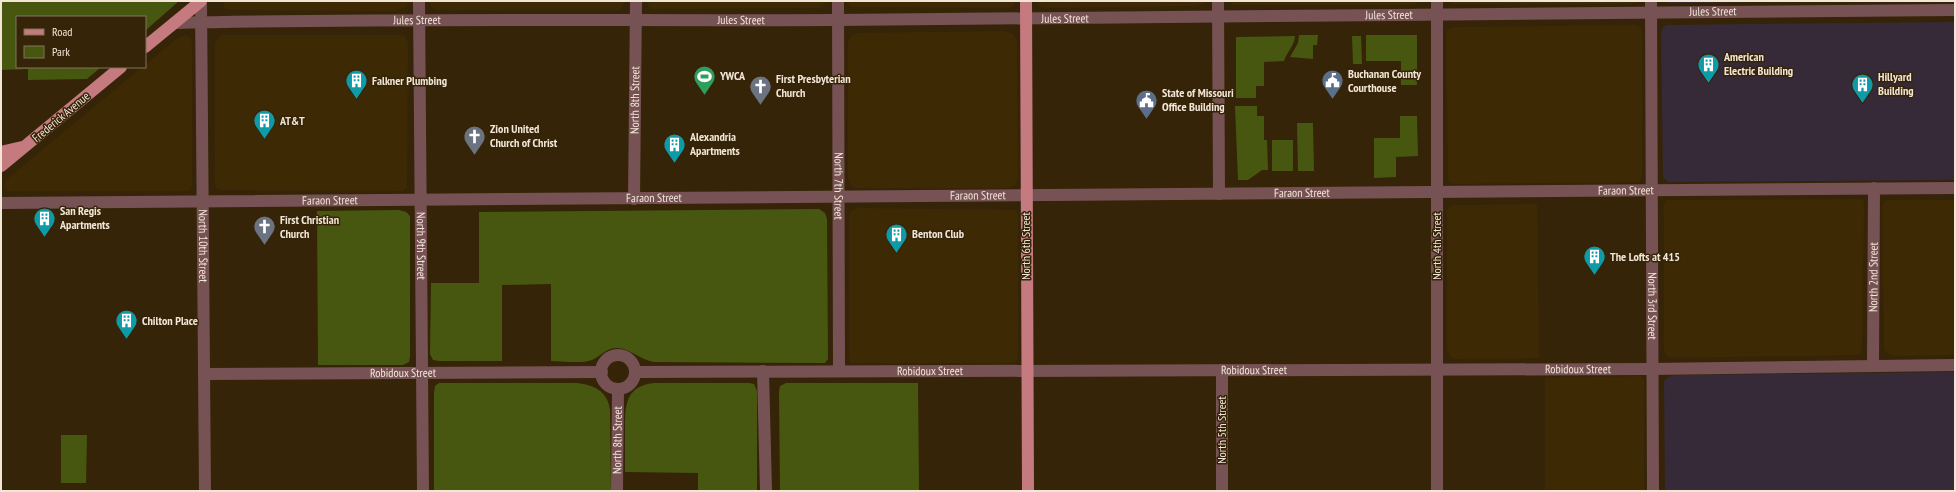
<svg xmlns="http://www.w3.org/2000/svg" width="1956" height="492" font-family="'PT Sans Narrow',sans-serif">
<style>
.built{fill:#3e2905}
.industrial{fill:#372a38}
.green{fill:#475710}
.lines{fill:none;stroke-linecap:round;stroke-linejoin:round}
.minor{stroke:#775254;stroke-width:12}
.major{stroke:#c57a80;stroke-width:12}
.labels{text-anchor:middle;stroke-width:3;stroke-linejoin:round;paint-order:stroke}
.street-label{font-size:12px;fill:#f2e6d7;stroke:#352408}
.poi-label{font-size:12px;font-weight:bold;fill:#f2e6d7;stroke:#352408;text-anchor:start}
</style>
<rect width="100%" height="100%" fill="#352408"/>
<path class="built" d="M224,1H408V2L406,7L396,11L228,10L224,7Z
M430,1H624V4L622,8L618,10H436L431,8Z
M647,1H826V3L819,8L652,9L648,6Z
M848,1H1016L1013,7L1008,8L853,7L849,5Z
M1038,1H1205L1202,4L1193,6L1044,8L1039,6Z
M1229,1H1421L1413,5H1233Z
M1447,1H1639L1632,4H1452Z
M1635,25L1640,27L1642,33V177L1639,182L1452,184L1448,180L1446,32L1448,29L1452,27Z
M1004,31L1013,34L1017,40L1018,180L1014,186L1006,188H854L850,184L848,179V41L851,36L856,33Z
M185,35L191,38L192,46V186L189,191H8L4,186L6,180L142,67H145V65L176,39Z
M221,35H399L405,37L408,42L407,188L403,191L220,190L216,188L215,184V43Z
M1857,199L1863,200L1864,206L1862,350L1859,355L1671,358L1666,355L1664,350V204L1667,200Z
M1888,200H1955V355L1893,356L1884,350L1882,207L1884,202Z
M1537,204L1539,358L1454,359L1450,356L1447,350V210L1450,206L1456,205Z
M856,208L1016,210L1018,214V358L1015,362L1009,363H851L849,358V215L851,211Z
M1641,376L1644,380V491H1545V378Z"/>
<path class="industrial" d="M1665,1H1857L1668,3Z
M1955,22V180L1668,182L1663,177L1661,32L1663,27L1668,25Z
M1955,372V491H1665L1664,381L1669,377L1675,375Z"/>
<path class="green" d="M1,1H179L145,31V17H17V67H101L87,79L28,80V69L1,70Z
M1299,35H1318L1317,45H1313V59L1290,57L1298,43Z
M1417,35V85H1401V61H1366V35Z
M1295,36C1295,45 1286,53 1284,61L1264,62V86H1256V98H1236V37Z
M1352,36H1361L1362,64H1353Z
M1235,106H1257V116H1264V140H1267L1268,170H1262L1248,180H1238Z
M1400,116H1417L1418,156L1396,157V177L1374,178V138H1400Z
M1297,123H1313L1314,171H1298Z
M1272,140H1293V171H1272Z
M819,209L825,213L827,219L828,359L825,363L654,362C640,360 630,348 617,348C606,348 601,356 592,360C580,364 563,361 551,361V284L502,285V361H439L433,360L430,354L431,283H479V212Z
M399,210L406,212L410,216V356L409,362L403,365H318L317,211Z
M439,383H577C594,385 607,391 610,409L611,491H434V393L435,386Z
M654,383H749L754,384L757,391V491H698V473L625,472C625,459 625,445 625,432C625,408 624,386 654,383Z
M786,383H918L919,491H780L779,392L780,386Z
M61,435H87L86,483H61Z"/>
<g class="lines">
<g class="minor">
<path id="s1" d="M201,1L205,491"/>
<path id="s2" d="M419,1L423,491"/>
<path id="s3" d="M838,1L839,371"/>
<path d="M1218,1L1219,194"/>
<path d="M1437,1V491"/>
<path id="s4" d="M1651,1L1653,491"/>
<path id="s5" d="M174,23C395,18 616,21 836,20C1209,19 1582,11 1955,10"/>
<path id="s6" d="M634,199L636,1"/>
<path id="s7" d="M1,203L1955,188"/>
<circle cx="618" cy="372" r="17"/>
<path id="s8" d="M1873,366L1874,188"/>
<path d="M1222,370V491"/>
<path d="M763,371L766,491"/>
<path id="s9" d="M635,372L1652,369L1955,365"/>
<path id="s10" d="M204,374L602,372"/>
<path id="s11" d="M617,491L618,389"/>
</g>
<path class="major" d="M1026,1L1028,491
M145,47L201,1
M1,152L22,147
M1,166L121,67"/>
</g>
<defs>
<symbol id="building-pin" viewBox="-11 -11 22 30"><path d="M0 17L-7.5 6A9.5 9.5 0 1 1 7.5 6Z" fill="#0f9aa8" stroke="#352408"/><path d="M-4-6H4V6H1V3H-1V6H-4ZM-2.5-4.3h1.7v1.8h-1.7ZM.8-4.3h1.7v1.8H.8ZM-2.5-1h1.7V.8h-1.7ZM.8-1h1.7V.8H.8Z" fill="#fff"/></symbol>
<symbol id="stadium-pin" viewBox="-11 -11 22 30"><path d="M0 17L-7.5 6A9.5 9.5 0 1 1 7.5 6Z" fill="#2e9e5b" stroke="#352408"/><path d="M0-5a6.5 5 0 1 0 0 10a6.5 5 0 1 0 0-10ZM-3.5-1.8h7v3.6h-7Z" fill="#fff"/></symbol>
<symbol id="civic-pin" viewBox="-11 -11 22 30"><path d="M0 17L-7.5 6A9.5 9.5 0 1 1 7.5 6Z" fill="#5c6f8a" stroke="#352408"/><path d="M-.6-6.5H3V-4.5H.6V-3L4-1V1h2V6H-6V1h2V-1L-.6-3ZM-1.2 2.5V6h2.4V2.5Z" fill="#fff"/></symbol>
<symbol id="church-pin" viewBox="-11 -11 22 30"><path d="M0 17L-7.5 6A9.5 9.5 0 1 1 7.5 6Z" fill="#6b7280" stroke="#352408"/><path d="M-1.2-6h2.4v3.5h3.3v2.4h-3.3V6h-2.4V-.1h-3.3v-2.4h3.3Z" fill="#fff"/></symbol>
</defs>
<g fill-rule="evenodd">
<use href="#building-pin" x="1696" y="52" width="25" height="34"/>
<use href="#stadium-pin" x="692" y="64" width="25" height="34"/>
<use href="#building-pin" x="344" y="68" width="25" height="34"/>
<use href="#civic-pin" x="1320" y="68" width="25" height="34"/>
<use href="#building-pin" x="1850" y="72" width="25" height="34"/>
<use href="#church-pin" x="748" y="74" width="25" height="34"/>
<use href="#civic-pin" x="1134" y="88" width="25" height="34"/>
<use href="#building-pin" x="252" y="108" width="25" height="34"/>
<use href="#church-pin" x="462" y="124" width="25" height="34"/>
<use href="#building-pin" x="662" y="132" width="25" height="34"/>
<use href="#building-pin" x="32" y="206" width="25" height="34"/>
<use href="#church-pin" x="252" y="214" width="25" height="34"/>
<use href="#building-pin" x="884" y="222" width="25" height="34"/>
<use href="#building-pin" x="1582" y="244" width="25" height="34"/>
<use href="#building-pin" x="114" y="308" width="25" height="34"/>
</g>
<g class="labels">
<g class="street-label">
<text dy="4" stroke="none"><textPath href="#s5" startOffset="1539">Jules Street</textPath></text>
<text dy="4" stroke="none"><textPath href="#s5" startOffset="1215">Jules Street</textPath></text>
<text dy="4" stroke="none"><textPath href="#s5" startOffset="891">Jules Street</textPath></text>
<text dy="4" stroke="none"><textPath href="#s5" startOffset="567">Jules Street</textPath></text>
<text dy="4" stroke="none"><textPath href="#s5" startOffset="243">Jules Street</textPath></text>
<text dy="4" stroke="none"><textPath href="#s6" startOffset="99">North 8th Street</textPath></text>
<text transform="translate(61 117) rotate(-40)" y="4">Frederick Avenue</text>
<text dy="4" stroke="none"><textPath href="#s3" startOffset="185">North 7th Street</textPath></text>
<text dy="4" stroke="none"><textPath href="#s7" startOffset="1625">Faraon Street</textPath></text>
<text dy="4" stroke="none"><textPath href="#s7" startOffset="1301">Faraon Street</textPath></text>
<text dy="4" stroke="none"><textPath href="#s7" startOffset="977">Faraon Street</textPath></text>
<text dy="4" stroke="none"><textPath href="#s7" startOffset="653">Faraon Street</textPath></text>
<text dy="4" stroke="none"><textPath href="#s7" startOffset="329">Faraon Street</textPath></text>
<text dy="4" stroke="none"><textPath href="#s1" startOffset="245">North 10th Street</textPath></text>
<text dy="4" stroke="none"><textPath href="#s2" startOffset="245">North 9th Street</textPath></text>
<text transform="translate(1026 246) rotate(-90)" y="4">North 6th Street</text>
<text transform="translate(1437 246) rotate(-90)" y="4">North 4th Street</text>
<text dy="4" stroke="none"><textPath href="#s8" startOffset="89">North 2nd Street</textPath></text>
<text dy="4" stroke="none"><textPath href="#s4" startOffset="305">North 3rd Street</textPath></text>
<text dy="4" stroke="none"><textPath href="#s9" startOffset="943">Robidoux Street</textPath></text>
<text dy="4" stroke="none"><textPath href="#s9" startOffset="295">Robidoux Street</textPath></text>
<text dy="4" stroke="none"><textPath href="#s9" startOffset="619">Robidoux Street</textPath></text>
<text dy="4" stroke="none"><textPath href="#s10" startOffset="199">Robidoux Street</textPath></text>
<text transform="translate(1222 430) rotate(-90)" y="4">North 5th Street</text>
<text dy="4" stroke="none"><textPath href="#s11" startOffset="51">North 8th Street</textPath></text>
</g>
<g class="poi-label">
<text x="1724" y="61">American<tspan x="1724" dy="14">Electric Building</tspan></text>
<text x="1348" y="78">Buchanan County<tspan x="1348" dy="14">Courthouse</tspan></text>
<text x="720" y="80">YWCA</text>
<text x="1878" y="81">Hillyard<tspan x="1878" dy="14">Building</tspan></text>
<text x="776" y="83">First Presbyterian<tspan x="776" dy="14">Church</tspan></text>
<text x="372" y="85">Falkner Plumbing</text>
<text x="1162" y="97">State of Missouri<tspan x="1162" dy="14">Office Building</tspan></text>
<text x="280" y="125">AT&amp;T</text>
<text x="490" y="133">Zion United<tspan x="490" dy="14">Church of Christ</tspan></text>
<text x="690" y="141">Alexandria<tspan x="690" dy="14">Apartments</tspan></text>
<text x="60" y="215">San Regis<tspan x="60" dy="14">Apartments</tspan></text>
<text x="280" y="224">First Christian<tspan x="280" dy="14">Church</tspan></text>
<text x="912" y="238">Benton Club</text>
<text x="1610" y="261">The Lofts at 415</text>
<text x="142" y="325">Chilton Place</text>
</g>
</g>
<rect width="1956" height="492" fill="none" stroke="#f2e6d7" stroke-width="4"/>
<rect x="16" y="16" width="130" height="52" fill="#352408" stroke="#81725b"/>
<rect x="24" y="29" width="20" height="6" fill="#c57a80" stroke="#81725b"/>
<text x="52" y="36" font-size="12" fill="#f2e6d7">Road</text>
<rect x="24" y="46" width="20" height="12" fill="#475710" stroke="#81725b"/>
<text x="52" y="56" font-size="12" fill="#f2e6d7">Park</text>
</svg>
